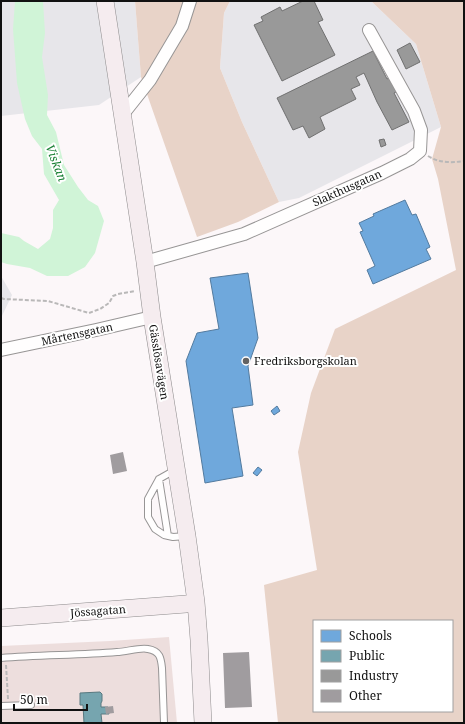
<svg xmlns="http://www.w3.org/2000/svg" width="465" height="724" font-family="'Noto Serif',serif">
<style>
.industrial{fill:#e7e6ea}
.forest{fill:#e8d3c8;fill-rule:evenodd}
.cemetery{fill:#eddedd}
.water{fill:#d0f4d7}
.schools{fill:#6fa8dc;stroke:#537b9f}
.public{fill:#76a5af;stroke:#587980}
.industry{fill:#999;stroke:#707070}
.building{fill:#a09c9f}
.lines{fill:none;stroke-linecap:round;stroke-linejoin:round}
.lane-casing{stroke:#979595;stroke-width:8}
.street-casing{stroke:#979595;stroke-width:14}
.secondary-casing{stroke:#8d8b8c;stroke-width:18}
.path{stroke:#b9b8b8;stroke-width:2;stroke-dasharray:4 2;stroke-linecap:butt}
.lane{stroke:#fffefe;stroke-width:6}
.street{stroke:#fffefe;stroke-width:12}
.secondary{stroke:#f5ecef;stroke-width:17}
.poi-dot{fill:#636262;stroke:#fff;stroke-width:1.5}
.labels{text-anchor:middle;stroke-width:4;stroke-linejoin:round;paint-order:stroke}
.street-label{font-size:11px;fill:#111;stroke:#fff}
.poi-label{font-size:11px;fill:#111;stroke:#fff;text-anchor:start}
.water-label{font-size:12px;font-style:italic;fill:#1c8237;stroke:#fff}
</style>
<rect width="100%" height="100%" fill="#fcf7f9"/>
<path class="industrial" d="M1,1H135L141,77L99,105L1,116Z
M230,1H371L416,44L441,127L299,198L279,202L242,122L220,68L224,13Z
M1,276L12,295L1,318Z"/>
<path class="forest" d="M135,1H230L224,13L220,68L242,122L279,202L238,222L197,237L141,77Z
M371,1H464V723H278L264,585L317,570L298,452L311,393L335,329L456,270L438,179L432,159L441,127L416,44ZM314,621H452V711H314Z"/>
<path class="cemetery" d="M169,637L177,723H1V646L110,641Z"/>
<path class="water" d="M15,1H43L45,33L42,57L48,95L47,115L56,132L64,165L78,187L88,200L98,206L104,221L95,253L85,267L68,276H47L30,268L7,264L1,262V233L19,237L24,241L38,249L50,239L53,228V210L59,200L44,174L42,149L32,136L25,119L17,83L13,29Z"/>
<path class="schools" d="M405,200L412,215L416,214L430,247L426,249L431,259L373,284L367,270L375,266L360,232L363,231L359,223L374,216L373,214Z
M248,273L258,338L248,366L253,405L232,408L243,476L205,483L186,361L197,333L219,329L210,278Z
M277,406L280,411L274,415L271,411Z
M258,467L262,470L257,476L253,473Z"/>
<path class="public" d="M100,692L102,694V701L101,703V707H108L109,714H101L102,723H84L83,705H80V693Z"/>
<path class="industry" d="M303,1H314L323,20L318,22L335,55L282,81L254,25L263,21L261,17L280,7L282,11Z
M410,43L420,62L406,69L397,50Z
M373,51L387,79L391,77L398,91L394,93L409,122L392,130L377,102L364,73L356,77L360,85L351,89L356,99L320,117L325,129L309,138L303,126L293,130L277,98Z
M384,139L386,145L381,147L379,140Z"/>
<path class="building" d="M123,452L127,471L113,474L110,455Z
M249,652L252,707L225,708L223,653Z
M113,706L114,713L106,714L105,707Z"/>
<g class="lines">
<defs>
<path id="lane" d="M175,470L159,479L148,499V517L155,529L164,535L173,537L186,536
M159,479L168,536
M1,658C40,655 79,655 117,652C126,652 140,647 148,649C160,651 161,658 162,668L164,723
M1,706L31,705"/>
<path id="street" d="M123,114L150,80L182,26L190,1
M145,262L244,234L382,173L410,159L420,151L421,130L414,111L369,30
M1,350L96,330L152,317"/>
<path id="secondary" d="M105,1L145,262L152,317L187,536L196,602L199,640L203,723
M1,618L186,604L196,602"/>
</defs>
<use href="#lane" class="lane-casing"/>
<use href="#street" class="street-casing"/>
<use href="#secondary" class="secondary-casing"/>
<path class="path" d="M428,156C439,163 451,163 464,161
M1,298L4,299L48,301L89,313L100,309L109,303L113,296L118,294L135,291
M6,665L8,699"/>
<use href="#lane" class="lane"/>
<use href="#street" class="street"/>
<use href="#secondary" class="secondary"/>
</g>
<circle class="poi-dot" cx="246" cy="361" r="4"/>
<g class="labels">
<g class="street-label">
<text transform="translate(347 188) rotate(-24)" y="4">Slakthusgatan</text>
<text transform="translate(77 334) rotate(-12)" y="4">Mårtensgatan</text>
<text transform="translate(159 362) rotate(81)" y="4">Gässlösavägen</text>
<text transform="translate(98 611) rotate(-4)" y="4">Jössagatan</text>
</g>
<g class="poi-label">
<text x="254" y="365">Fredriksborgskolan</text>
</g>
<g class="water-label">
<text transform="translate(56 163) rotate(69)" y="4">Viskan</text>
</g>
</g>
<rect width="465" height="724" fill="none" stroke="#111111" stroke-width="4"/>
<rect x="313" y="620" width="140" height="92" fill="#ffffff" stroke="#a0a0a0"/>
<rect x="321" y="630" width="20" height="12" fill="#6fa8dc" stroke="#a0a0a0"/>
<text x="349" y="640" font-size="12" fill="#111111">Schools</text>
<rect x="321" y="650" width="20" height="12" fill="#76a5af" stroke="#a0a0a0"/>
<text x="349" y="660" font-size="12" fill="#111111">Public</text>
<rect x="321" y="670" width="20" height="12" fill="#999999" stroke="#a0a0a0"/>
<text x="349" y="680" font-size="12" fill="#111111">Industry</text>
<rect x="321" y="690" width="20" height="12" fill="#a09c9f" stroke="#a0a0a0"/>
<text x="349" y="700" font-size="12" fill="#111111">Other</text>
<path d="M14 704v6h73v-6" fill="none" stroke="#111111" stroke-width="2"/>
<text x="20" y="704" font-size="12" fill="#111111" stroke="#ffffff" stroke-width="3" paint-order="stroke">50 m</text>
</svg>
